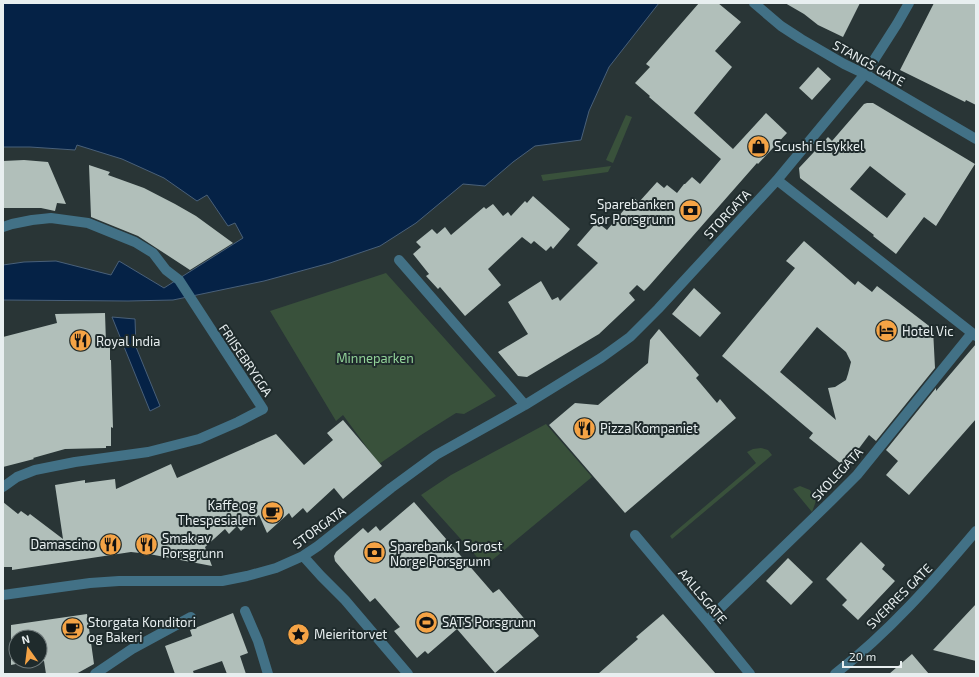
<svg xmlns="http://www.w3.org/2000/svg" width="979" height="677" font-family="'Exo 2',sans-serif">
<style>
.green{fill:#39513b}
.water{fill:#052246;stroke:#496079}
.building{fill:#b1bfba;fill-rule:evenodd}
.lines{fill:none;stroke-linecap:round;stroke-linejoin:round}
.minor{stroke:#427186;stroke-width:10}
.labels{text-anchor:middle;stroke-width:4;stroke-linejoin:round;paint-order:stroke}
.street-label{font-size:13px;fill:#e8eff0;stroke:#1f2b2c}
.poi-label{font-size:13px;fill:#e8eff0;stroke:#1f2b2c;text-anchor:start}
.park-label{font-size:13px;fill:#92d399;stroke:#1f2b2c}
</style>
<rect width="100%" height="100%" fill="#293536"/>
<path class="green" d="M626,115L632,117L613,163L606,160Z
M611,166L608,172L543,181L541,175Z
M386,273L496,396L464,414L456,413L421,435L379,464L343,415L336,421L270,311Z
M546,424L592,477L485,566L421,495L451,475Z
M761,448L768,450L772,455L672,539L670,536L756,463L747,452L753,449Z
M800,486L810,490L816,501L812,512L793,489Z"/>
<path class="water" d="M3,3H659L609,67L589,111L581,140L535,146L513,162L485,186L463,184L416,223L380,246L330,263L264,281L173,300L128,301L3,300V265L24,262L56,261L111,275L119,261L164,288L243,238L235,223L228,226L207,195L197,201L164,178L122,159L77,145L75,150L30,147H3Z
M112,317L135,319L136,347L160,406L150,411Z"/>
<path class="building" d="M699,3H718L741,22L715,51L732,67L694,113L733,149L766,113L787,133L758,164L757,163L649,286L644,291L637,285L629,293L635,300L599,334L527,377L518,376L498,352L528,334L508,302L541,281L552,300L558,297L560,301L598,263L577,245L597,222L607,230L634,198L639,202L657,182L664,188L667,185L677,193L684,184H685L692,177L700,184L721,159L649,97L650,96L635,83L650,67L646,64Z
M785,3H860L843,37L818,25L804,14Z
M934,3H976V105L966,100L965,102L900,70Z
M818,67L831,79L812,100L799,88Z
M867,103H873L975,164L936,226L924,217L896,254L873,236L874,235L800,178L799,168L828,137L832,141L864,104ZM870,166L906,194L887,218L850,189Z
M24,160L48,162L66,204L57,203L55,211L41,208H3V161Z
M89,165L110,172L108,175L144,188L175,204L196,216L233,243L190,270L138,236L91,217Z
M533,196L570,229L553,249L551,246L546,251L534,241L531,244L522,237L488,269L501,285L465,316L440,287L438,289L426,276L429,274L413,254L421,247L416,242L432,229L437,234L445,227L451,235L484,207L486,209L493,204L503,216L508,212L511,216L525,201L527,203Z
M804,241L855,285L858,281L872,292L877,286L933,329L935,368L876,441L869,435L845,467L809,438L813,433L722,356L795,268L786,261ZM817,327L846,352L851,362L848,374L846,380L835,387L828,388L836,420L780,372Z
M694,288L721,313L700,337L672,314Z
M105,313L106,343H110V360H111L113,428L111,427V446H106V448L65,449L33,458L34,459L3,467V337L57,323L55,314Z
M659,329L699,375L696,378L717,403L720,399L736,418L625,513L549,425L575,403L598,405L648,363L650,340Z
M976,344V419L909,495L886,475L898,461L886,450L936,388V391Z
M343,420L382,466L343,499L334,488L307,513L303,508L292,518L289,513L267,533L259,515L241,531L237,526L229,534L225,529L205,547L212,566L149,554L131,552L12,570V567H3V502L18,514L21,511L28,516L30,514L63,539L55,485L85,480V483L115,479L116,489L171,464L177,478L276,434L304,465L333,440L327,433Z
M414,502L493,593L499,589L539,636L495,673L457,629L428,654L425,651L417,658L394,631L400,627L375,598L370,602L335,561L334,556L336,552L363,528L368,533L376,526L380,531Z
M861,542L885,565L882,569L895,581L858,620L842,605L847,600L826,579Z
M788,558L813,582L791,605L766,581Z
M976,604V661L933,650Z
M233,613L248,653L240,656L246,674H227L222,661L193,671L194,674H175L165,646L192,636L190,630Z
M87,614L94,664L76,674H46L44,661L32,663V661H40V637H16V661H30L11,665V625Z
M663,614L716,674H598L638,639L636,637Z
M912,654L929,674H889Z"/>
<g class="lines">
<path class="minor" d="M754,3L781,26L801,39L844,64L865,74L976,139
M777,180L976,336
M3,227L12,224L32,220L51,218L88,223L135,242L153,253L166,270L179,280L263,409L238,422L199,439L148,452L75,462L35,470L17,477L3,487
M399,260L525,405
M635,535L707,621L750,674
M303,556L321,576L345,600L408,674
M3,595L90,583L119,581H222L247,576L276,568L303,556L318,546L391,488L436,455L525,405L601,358L630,337L658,309L777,180L865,74L897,24L909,3
M245,611L258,641L268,674
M707,621L833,499L857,475L972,333
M95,674L132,649L191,617
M835,674C888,633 933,582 976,531"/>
</g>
<defs>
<symbol id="shop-disc" viewBox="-11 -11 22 22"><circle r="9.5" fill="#f5a345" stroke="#1f2b2c"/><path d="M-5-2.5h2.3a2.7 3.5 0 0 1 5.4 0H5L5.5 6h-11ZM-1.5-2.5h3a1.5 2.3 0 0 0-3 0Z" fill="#111"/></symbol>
<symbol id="bank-disc" viewBox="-11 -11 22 22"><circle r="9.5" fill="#f5a345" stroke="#1f2b2c"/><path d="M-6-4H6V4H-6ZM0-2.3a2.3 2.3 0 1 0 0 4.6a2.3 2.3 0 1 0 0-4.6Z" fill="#111"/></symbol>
<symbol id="hotel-disc" viewBox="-11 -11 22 22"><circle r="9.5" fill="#f5a345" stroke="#1f2b2c"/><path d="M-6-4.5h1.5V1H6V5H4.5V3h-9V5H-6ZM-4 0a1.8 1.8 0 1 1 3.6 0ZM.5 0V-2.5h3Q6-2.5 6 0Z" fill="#111"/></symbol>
<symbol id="restaurant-disc" viewBox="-11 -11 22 22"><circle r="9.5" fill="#f5a345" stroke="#1f2b2c"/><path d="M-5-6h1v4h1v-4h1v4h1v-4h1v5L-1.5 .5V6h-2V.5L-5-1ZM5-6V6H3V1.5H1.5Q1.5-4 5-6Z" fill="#111"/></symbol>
<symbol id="cafe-disc" viewBox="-11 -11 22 22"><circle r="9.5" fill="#f5a345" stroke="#1f2b2c"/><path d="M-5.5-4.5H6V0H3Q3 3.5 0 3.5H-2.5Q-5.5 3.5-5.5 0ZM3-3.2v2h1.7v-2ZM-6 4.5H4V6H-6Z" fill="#111"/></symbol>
<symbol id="stadium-disc" viewBox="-11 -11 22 22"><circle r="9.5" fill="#f5a345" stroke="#1f2b2c"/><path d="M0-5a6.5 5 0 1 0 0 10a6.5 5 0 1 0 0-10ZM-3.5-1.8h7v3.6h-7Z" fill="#111"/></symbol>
<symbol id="sight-disc" viewBox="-11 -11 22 22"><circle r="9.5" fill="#f5a345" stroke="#1f2b2c"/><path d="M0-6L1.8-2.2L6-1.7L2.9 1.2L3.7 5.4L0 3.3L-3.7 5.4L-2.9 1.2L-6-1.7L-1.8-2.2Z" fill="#111"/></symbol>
</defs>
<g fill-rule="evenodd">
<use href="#shop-disc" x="746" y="134" width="25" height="25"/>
<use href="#bank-disc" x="678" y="198" width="25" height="25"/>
<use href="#hotel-disc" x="874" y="318" width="25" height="25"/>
<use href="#restaurant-disc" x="68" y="328" width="25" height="25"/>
<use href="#restaurant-disc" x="572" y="416" width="25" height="25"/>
<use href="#cafe-disc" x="260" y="500" width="25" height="25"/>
<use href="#restaurant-disc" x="98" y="532" width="25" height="25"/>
<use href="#restaurant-disc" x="134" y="532" width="25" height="25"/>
<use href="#bank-disc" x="362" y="540" width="25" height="25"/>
<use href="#stadium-disc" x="414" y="610" width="25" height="25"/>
<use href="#cafe-disc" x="60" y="616" width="25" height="25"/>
<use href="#sight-disc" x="286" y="622" width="25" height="25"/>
</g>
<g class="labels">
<g class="street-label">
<text transform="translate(869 63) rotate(29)" y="5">STANGS GATE</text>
<text transform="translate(727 214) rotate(-47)" y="5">STORGATA</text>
<text transform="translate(246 360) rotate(56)" y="5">FRIISEBRYGGA</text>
<text transform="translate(837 474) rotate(-47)" y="5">SKOLEGATA</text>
<text transform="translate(319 527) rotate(-36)" y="5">STORGATA</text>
<text transform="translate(703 596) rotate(50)" y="5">AALLSGATE</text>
<text transform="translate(899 596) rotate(-45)" y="5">SVERRES GATE</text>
</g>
<g class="poi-label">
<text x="774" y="151">Scushi Elsykkel</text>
<text x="674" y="209" text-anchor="end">Sparebanken<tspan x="674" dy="15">Sør Porsgrunn</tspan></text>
<text x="902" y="336">Hotel Vic</text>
<text x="96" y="346">Royal India</text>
<text x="600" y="433">Pizza Kompaniet</text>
<text x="256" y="510" text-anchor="end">Kaffe og<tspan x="256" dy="15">Thespesialen</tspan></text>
<text x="162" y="543">Smak av<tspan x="162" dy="15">Porsgrunn</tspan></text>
<text x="96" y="549" text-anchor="end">Damascino</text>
<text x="390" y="551">Sparebank 1 Sørøst<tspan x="390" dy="15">Norge Porsgrunn</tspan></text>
<text x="88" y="627">Storgata Konditori<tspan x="88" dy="15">og Bakeri</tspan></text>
<text x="442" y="627">SATS Porsgrunn</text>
<text x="314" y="639">Meieritorvet</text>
</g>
<g class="park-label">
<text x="375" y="363">Minneparken</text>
</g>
</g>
<rect width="979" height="677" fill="none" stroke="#e8eff0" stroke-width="8"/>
<g transform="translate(28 649) rotate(346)"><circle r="19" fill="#1f2b2c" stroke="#6f797a"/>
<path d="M0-3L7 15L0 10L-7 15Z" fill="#f5a345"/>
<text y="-6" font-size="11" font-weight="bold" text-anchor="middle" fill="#e8eff0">N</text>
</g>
<path d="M843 661v6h58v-6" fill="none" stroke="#e8eff0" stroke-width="2"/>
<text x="849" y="661" font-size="12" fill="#e8eff0" stroke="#1f2b2c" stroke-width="3" paint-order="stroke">20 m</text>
</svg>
